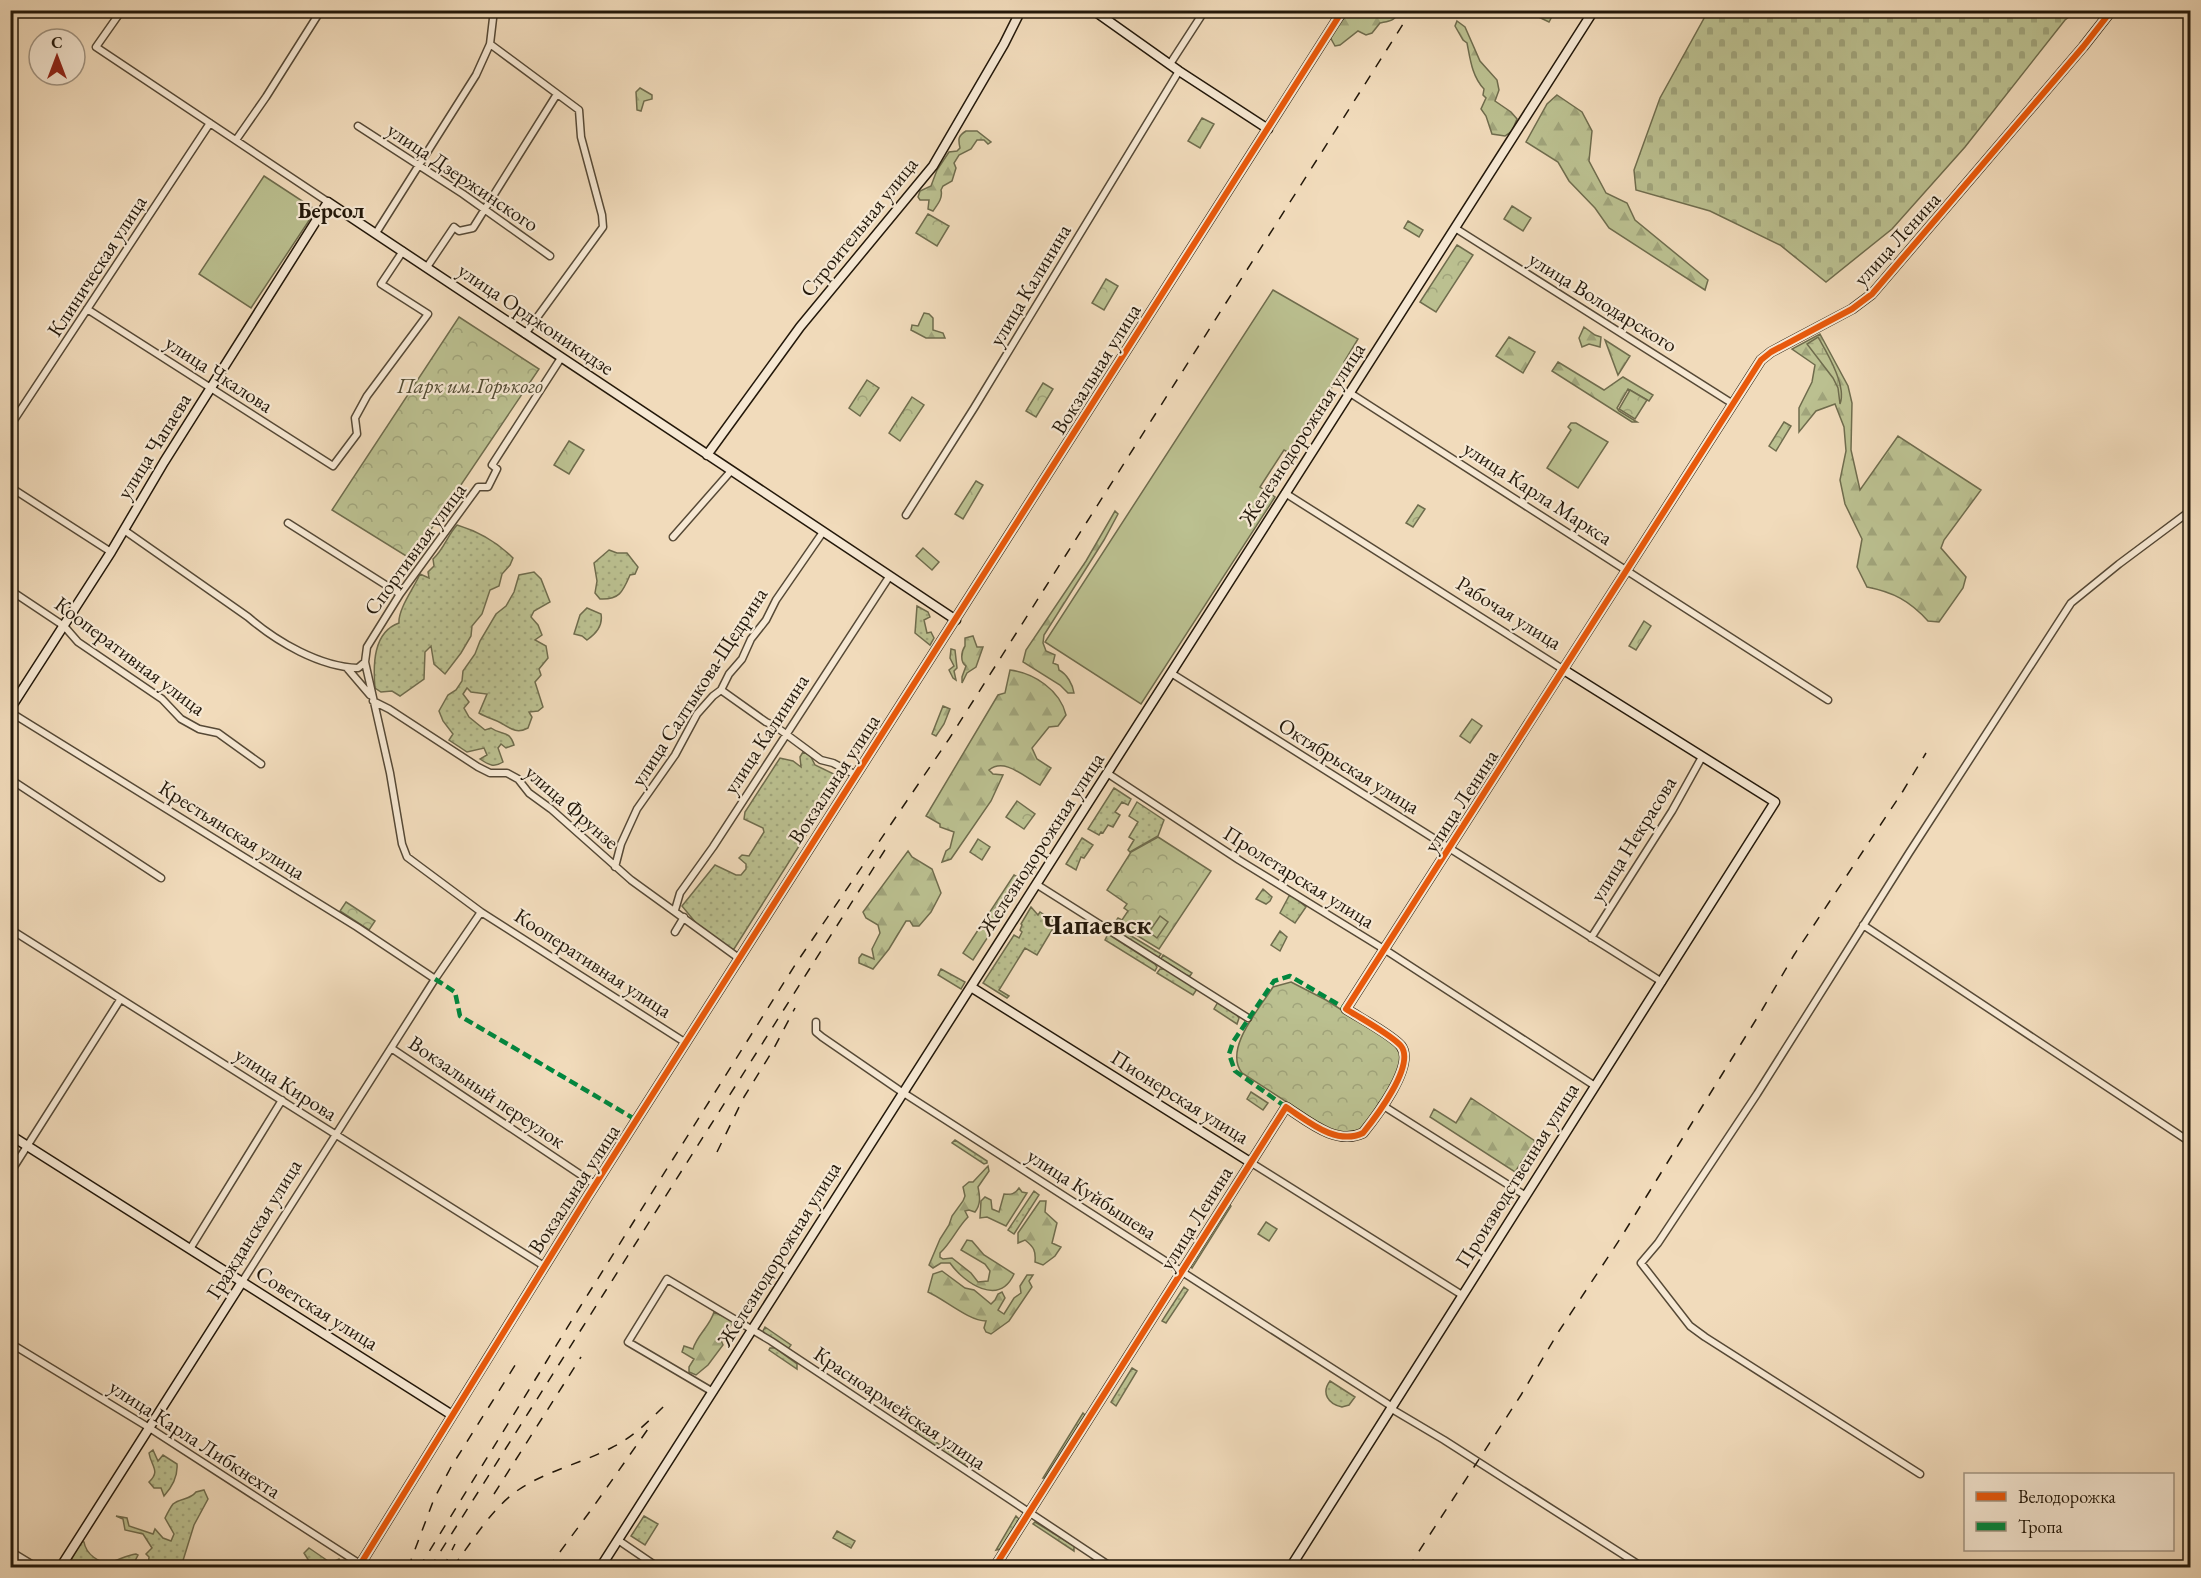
<svg xmlns="http://www.w3.org/2000/svg" width="2201" height="1578" font-family="'EB Garamond',serif">
<style>
.grass{fill:url(#grass-dots);stroke:#6f6c4d;stroke-width:1.5}
.forest{fill:url(#forest-firs);stroke:#6f6c4d;stroke-width:1.5}
.wetland{fill:url(#wetland-marsh);stroke:#6f6c4d;stroke-width:1.5}
.cemetery{fill:url(#cemetery-stones);stroke:#6f6c4d;stroke-width:1.5}
.park{fill:url(#park-crowns);stroke:#6f6c4d;stroke-width:1.5}
.pitch{fill:#bbc090;stroke:#6f6c4d;stroke-width:1.5}
.lines{fill:none;stroke-linecap:round;stroke-linejoin:round}
.street-casing{stroke:#564936;stroke-width:9}
.secondary-casing{stroke:#23180a;stroke-width:11}
.street{stroke:#f6e8d3;stroke-width:6}
.secondary{stroke:#f6e8d3;stroke-width:8}
.rail{stroke:#23180a;stroke-width:1.5;stroke-dasharray:10 10;stroke-linecap:butt}
.quiet{stroke:#00873e;stroke-width:4.5;stroke-dasharray:9 4.5;stroke-linecap:butt}
.cycleway-casing{stroke:#f6e8d3;stroke-width:10}
.cycleway{stroke:#e8590c;stroke-width:6}
.labels{text-anchor:middle;stroke-width:4.5;stroke-linejoin:round;paint-order:stroke}
.street-label{font-size:21px;fill:#23180a;stroke:#f6e8d3}
.park-label{font-size:21px;font-style:italic;fill:#514a32;stroke:#f6e8d3}
.neighbourhood-label{font-size:22px;font-weight:bold;fill:#23180a;stroke:#f6e8d3}
.district-label{font-size:27px;font-weight:bold;fill:#23180a;stroke:#f6e8d3}
</style>
<defs>
<pattern id="grass-dots" width="8" height="8" patternUnits="userSpaceOnUse" patternTransform="scale(1.5)"><rect width="8" height="8" fill="#bbc090"/><path d="M2 2h.1M6 6h.1" fill="none" stroke="#a0a47b" stroke-width="1.8" stroke-linecap="round"/></pattern>
<pattern id="forest-firs" width="22" height="20" patternUnits="userSpaceOnUse" patternTransform="scale(1.5)"><rect width="22" height="20" fill="#bbc090"/><path d="M5 1l3.5 6h-7zM16 11l3.5 6h-7z" fill="#a0a47b"/></pattern>
<pattern id="wetland-marsh" width="20" height="14" patternUnits="userSpaceOnUse" patternTransform="scale(1.5)"><rect width="20" height="14" fill="#bbc090"/><path d="M1 5h8M5 5V1M11 12h8M15 12V8" fill="none" stroke="#a0a47b"/></pattern>
<pattern id="cemetery-stones" width="16" height="16" patternUnits="userSpaceOnUse" patternTransform="scale(1.5)"><rect width="16" height="16" fill="#bbc090"/><path d="M2 7V4a2 2 0 0 1 4 0v3zM10 15v-3a2 2 0 0 1 4 0v3z" fill="#a0a47b"/></pattern>
<pattern id="park-crowns" width="20" height="18" patternUnits="userSpaceOnUse" patternTransform="scale(1.5)"><rect width="20" height="18" fill="#bbc090"/><path d="M2 6a3 3 0 1 1 6 0M12 15a3 3 0 1 1 6 0" fill="none" stroke="#a0a47b"/></pattern>
</defs>
<rect width="100%" height="100%" fill="#f1dbbb"/>
<filter id="stains"><feTurbulence type="fractalNoise" baseFrequency=".00333" numOctaves="4"/><feColorMatrix values="0 0 0 0 .2 0 0 0 0 .09 0 0 0 0 .02 0 0 0 .5 -.17"/></filter>
<radialGradient id="worn" r=".72"><stop offset=".6" stop-color="#630" stop-opacity="0"/><stop offset="1" stop-color="#630" stop-opacity=".3"/></radialGradient>
<path class="grass" d="M457,525C477,531 498,543 513,558L510,565L502,574L499,586L490,590L482,614L472,626L471,636L461,653L445,674L434,664L431,646L425,652L424,679L400,696L392,691L381,692L375,688C373,665 373,632 399,623C398,609 414,588 420,574L429,578L428,572L434,566L433,559C444,549 447,536 457,525Z
M609,550L617,553H627L638,567L635,574L630,575C623,591 620,600 600,599L595,593L597,581L594,563Z
M534,572L541,579L550,602L534,611L531,617L538,625L542,635L535,640L546,646L548,658L539,669L541,675L535,682L543,707L538,711L529,712L532,717L528,728C517,734 511,729 501,723C494,719 487,718 479,713L487,694L471,692L467,688L463,694L469,702L464,708L469,717L485,730L491,728C502,736 509,729 514,745L506,748L501,744L498,748L503,762C494,768 489,765 480,759L487,755L484,748L467,752L449,740L453,734L443,721L439,711L448,695L456,690L462,681L463,671L475,654L480,641L496,614L506,606L514,592L519,575Z
M917,606L928,612L930,617L924,620L927,633L931,632L934,638L930,645L915,633Z
M587,608L601,614C603,625 596,634 587,640L582,636L574,634L580,615Z
M803,752L810,755L815,765L842,778L734,949H732L696,923L682,906L715,865L736,875H741L746,869V864L739,858L742,855L749,856L764,832L763,828L744,819L745,812L780,758L793,761L801,767L800,757Z
M1114,788L1131,799L1128,805L1122,802L1115,812L1120,815L1113,827L1108,825L1103,833L1101,832L1099,835L1088,829Z
M1137,802L1164,820L1158,836L1130,852L1128,850L1134,840L1129,837L1138,822L1129,816Z
M1082,838L1093,845L1084,858L1081,857L1076,870L1066,864Z
M978,839L990,847L982,860L970,852Z
M1263,889L1272,897L1270,901L1266,904L1256,899Z
M1289,896H1293L1306,907L1295,923L1280,913Z
M1031,907L1038,915L1040,912L1055,922V925L1037,955L1025,948L999,990L1009,996L1007,998L983,983L1014,935L1019,938L1022,932L1020,930L1022,925L1021,924Z
M1113,925L1161,954L1158,958L1111,929Z
M1280,931L1287,937L1280,951L1271,945Z
M1108,934L1155,964L1157,967L1155,971L1105,940Z
M1163,955L1192,973L1190,976L1186,975L1161,959Z
M941,969L965,982L961,989L938,975Z
M1160,969H1165L1197,989L1193,995L1157,973Z
M1218,1002L1237,1015L1239,1018L1237,1024L1214,1009Z
M955,1140L987,1161V1163L984,1164L952,1143Z
M1034,1191L1039,1195L1014,1234L1008,1230Z
M1229,1204L1231,1206L1192,1268L1190,1266Z
M1184,1287L1188,1290L1166,1323L1162,1321Z
M765,1327L791,1345L788,1349L765,1334L763,1331Z
M770,1348H775L797,1364V1369L769,1350Z
M1132,1368L1137,1371L1116,1406L1111,1402Z
M1330,1381L1355,1397L1349,1405L1342,1407C1328,1404 1321,1393 1330,1381Z
M1083,1413L1085,1415L1045,1478H1043Z
M916,1429L966,1462L964,1466L914,1433Z
M153,1450L158,1461L163,1455L177,1464C178,1476 172,1487 164,1496L161,1488H154L149,1482C161,1471 151,1466 149,1453Z
M204,1490L208,1499L194,1525L181,1567H148L149,1557L146,1554L152,1548L143,1534L125,1530L123,1519L116,1516L127,1518L129,1526L153,1534L155,1529L163,1538L171,1541L174,1534L165,1518C167,1514 170,1508 173,1504C180,1498 190,1500 196,1492Z
M644,1516L658,1524L645,1545L631,1536Z
M1016,1516L1019,1519L1000,1549L996,1550Z
M1035,1522L1074,1546V1551L1033,1524Z
M81,1541L84,1542C86,1554 99,1564 111,1562C119,1560 127,1555 136,1554L138,1555L134,1563L137,1567L67,1568Z
M309,1548L331,1563L339,1559L344,1567H303L309,1561L304,1553Z"/>
<path class="forest" d="M1348,11H1381V13L1397,11L1399,12C1395,21 1389,21 1380,23L1372,33L1366,35L1358,31L1340,45L1335,46L1330,37L1332,31L1348,14Z
M1526,11H1555L1549,22Z
M1457,21L1465,27L1480,61L1497,80L1499,90L1495,101L1511,112L1517,119L1512,131L1505,136L1492,134L1486,116L1481,109L1486,98L1483,95L1484,89C1472,77 1470,58 1467,43L1463,40L1455,26Z
M640,88L652,95V99L644,101L641,111L637,110L636,92Z
M1557,95L1582,112L1592,131L1589,161L1606,193L1627,203L1635,220L1708,280L1705,290L1609,228L1595,208L1569,181L1558,162L1526,142L1547,104Z
M966,131H977L991,142L988,144L984,140H977L971,149L959,155L954,163L956,168L952,181L943,186L941,190C943,198 938,204 933,211L928,209L929,200H920L918,197L920,191L931,186L937,170L949,152L957,151L960,148C958,139 958,136 966,131Z
M924,313L929,314L933,318V330L943,333L945,338H926L911,330L912,325L918,326Z
M1584,327L1595,335L1601,337L1600,347L1589,344L1582,347L1579,338Z
M1820,334L1848,386L1852,403L1851,450L1860,490L1898,436L1981,490L1944,540L1941,548L1966,577L1963,588L1939,622L1928,621C1910,601 1893,592 1867,587L1857,567L1862,539L1845,504L1840,480L1846,451L1844,427L1835,404L1816,411L1799,432V408L1812,382L1815,365L1792,349Z
M1509,337L1535,352L1523,373L1496,356Z
M1605,340L1630,356L1618,375Z
M1558,362L1604,390L1623,377L1653,395L1649,401L1628,389L1617,408L1619,411L1637,422H1632L1552,371Z
M1115,511L1118,514L1104,540L1044,635L1043,643L1046,651L1055,655L1053,663L1058,665L1059,670C1067,674 1073,685 1074,693H1068L1060,685L1023,662L1026,650L1086,561Z
M973,636L977,647H983L976,667L967,673L962,683V677L966,666C960,662 961,652 965,646V638Z
M951,649L955,650L957,668L954,671L956,680L953,678L949,670L954,666L950,658Z
M1010,670C1034,673 1060,690 1066,715L1058,726L1049,727L1032,748L1037,759L1051,768L1040,785C1025,778 1005,757 989,770L993,774L1003,775L991,801L951,859L942,862L946,851L950,848L954,832L940,827V824L926,816L998,695L1005,693Z
M943,706L950,709L944,724L936,736L932,734Z
M908,851L912,857L932,869L941,893L931,912L919,926H913L910,921H906L889,949L873,969L859,963V958L862,954L874,959L872,949L880,933L878,925L866,918L863,912Z
M1014,875L1024,881L973,960L963,953Z
M1471,1098L1535,1141L1515,1172L1430,1117L1434,1109L1456,1123Z
M988,1166L989,1171L978,1187C980,1197 981,1204 975,1212L969,1210L965,1211L968,1217C957,1228 951,1243 940,1253V1257L943,1259L952,1258L971,1273L978,1282L988,1281L990,1271L985,1264L961,1250L967,1240L972,1241L984,1255L1014,1274C999,1307 964,1283 950,1263H941L933,1268L929,1265L940,1239L949,1225L952,1216L963,1201L965,1196L963,1187L969,1182H973Z
M1019,1188L1022,1192L1027,1193L1006,1226L987,1217L980,1218L981,1201L985,1197L991,1200L992,1209L999,1212L1004,1194C1011,1195 1015,1194 1019,1188Z
M1040,1201H1046L1045,1212L1057,1223L1052,1243L1061,1247L1055,1256L1043,1265L1035,1262C1036,1251 1034,1247 1025,1240L1018,1243V1233Z
M942,1271L965,1288L974,1290L991,1304L995,1300L998,1294L1002,1292L1005,1298L998,1310L1004,1314L1014,1298L1021,1293L1020,1286L1027,1275H1033L1029,1281L1032,1287L1009,1321L991,1334L986,1332L984,1328L986,1321C969,1321 944,1299 928,1292L933,1274Z
M714,1312L732,1320V1324L720,1338L723,1345L708,1365L696,1375L689,1372V1367L694,1359L682,1352L684,1346L693,1349C697,1335 710,1326 714,1312Z"/>
<path class="wetland" d="M1818,337C1827,353 1847,386 1840,404L1838,388L1833,378L1807,344Z"/>
<path class="cemetery" d="M1708,11V10L2077,11L2065,20L1965,147L1892,229L1826,282L1780,245L1710,211L1636,190L1634,170L1660,98Z"/>
<path class="park" d="M1202,118L1214,124L1200,148L1188,141Z
M1512,206L1531,218L1523,231L1504,219Z
M928,214L949,226L937,246L916,233Z
M1408,221L1423,230L1419,237L1404,228Z
M1457,245L1473,255L1436,312L1420,302Z
M1106,279L1118,286L1104,310L1092,303Z
M459,317L539,369L411,559L332,510Z
M867,380L879,388L860,416L849,408Z
M1043,383L1053,389L1036,417L1026,411Z
M1630,390L1647,400L1635,419L1619,409Z
M912,397L924,405L900,441L889,433Z
M1784,422L1791,426L1776,451L1769,446Z
M569,441L584,450L569,474L554,465Z
M976,481L983,485L963,519L955,514Z
M1418,505L1425,509L1413,527L1406,523Z
M1644,621L1651,626L1636,650L1629,646Z
M1472,719L1482,726L1470,743L1460,736Z
M1017,801L1035,814L1024,829L1006,817Z
M1158,837L1211,871L1159,949L1115,922L1118,918L1122,920L1128,911L1124,908L1127,904L1107,890L1131,852Z
M346,902L375,921L369,930L340,911Z
M1291,982L1326,1000L1395,1044L1403,1061L1397,1076L1362,1129L1351,1134L1333,1132L1242,1073C1223,1049 1260,1008 1273,987Z
M1251,1092L1268,1103L1263,1110L1247,1099Z
M1266,1222L1277,1229L1269,1241L1258,1234Z
M837,1531L855,1541L851,1548L833,1538Z"/>
<path class="pitch" d="M264,176L316,210L251,308L199,274Z
M1273,290L1358,339L1344,362L1347,364L1290,453L1284,450L1260,487L1275,497L1141,704L1045,642Z
M1571,423H1576L1608,442L1578,488L1547,468L1571,430L1568,427Z
M923,548L939,562L932,570L916,556Z
M1160,916L1168,922L1157,938L1149,932Z"/>
<g class="lines">
<defs>
<path id="street" d="M122,10L96,47L328,202
M494,10L490,44L579,110L581,137L602,215L603,227L525,334
M1170,64L1205,10
M358,126L463,194L550,256
M236,140L266,97L321,10
M1455,228L1733,404
M376,233L476,75L490,44
M427,267L454,227L459,231L473,228L557,94
M87,309L333,466L357,434L355,418L367,396L428,314L381,284L403,251
M561,358L492,465L497,469L488,487H478L400,594L367,647L365,662L390,773L402,844L407,857L481,912L686,1043
M1350,393L1828,700
M10,426L210,123
M10,487L111,552
M1285,493L1564,670
M906,515L974,408L1179,71
M288,523L400,594
M124,530L248,617C277,642 320,667 358,668L365,662
M673,537L731,471
M10,590L64,626L78,642L162,699L181,719L199,729L218,733L261,764
M347,668L370,695
M1171,673L1662,982
M721,690L766,722L775,726L821,760L833,763L856,775
M373,701L389,709L478,767L490,773H507L518,779L529,793L551,809L631,880L740,959
M10,712L357,927L435,979
M1107,773L1239,860L1387,951L1595,1086
M10,779L161,878
M615,867L621,844L637,809L675,755L697,714L713,696L721,690L729,674L742,659L751,639L766,620L776,600L823,532
M1036,884L1248,1018
M675,910L680,893L713,847L889,577
M1863,925L2190,1142
M10,929L544,1266
M675,932L684,917
M1591,938L1672,811L1702,757
M816,1022V1032L822,1037L899,1090L1391,1406
M391,1048L596,1185
M1382,1105L1526,1196
M1250,1162L1462,1295
M10,1173L120,1000
M190,1249L282,1100
M242,1282L435,979L481,912
M10,1343L148,1427L360,1564
M713,1392L628,1342L667,1279L771,1341L1113,1568
M1390,1408L1444,1440L1644,1568
M1920,1474L1705,1337L1690,1326L1641,1263L1658,1243L1757,1094L1909,853L2071,603L2119,564L2190,511
M618,1540L659,1568
M10,1551L38,1568"/>
<path id="secondary" d="M1093,10L1179,71L1268,129
M707,455L800,327L933,166L1004,44L1021,10
M10,709L111,552L164,462L328,202L956,620
M971,987L1250,1162
M10,1135L452,1415
M60,1568L242,1282
M358,1568L588,1196L1343,10
M600,1568L1594,10
M994,1568L1286,1107C1308,1121 1336,1146 1363,1133C1375,1118 1416,1065 1401,1046C1392,1035 1360,1018 1346,1009L1761,360L1771,352L1852,309L1872,294L2083,47L2112,10
M1290,1568L1775,802L1564,670"/>
</defs>
<use href="#street" class="street-casing"/>
<use href="#secondary" class="secondary-casing"/>
<use href="#street" class="street"/>
<use href="#secondary" class="secondary"/>
<path class="rail" d="M717,1152L744,1097L773,1050L795,1008
M494,1494L581,1357
M408,1568L434,1499L451,1467L519,1359
M419,1568L580,1307L795,965L949,739L1412,10
M430,1568L890,842
M443,1568L455,1544
M455,1568L458,1560C475,1537 491,1511 514,1493C542,1472 580,1464 611,1448C632,1438 648,1422 665,1405
M548,1568L591,1510L648,1429
M1408,1568L1521,1395L1559,1331L1620,1239L1762,1010L1794,955L1903,791L1926,753"/>
<path class="quiet" d="M435,979L455,992L460,1016L638,1121
M1286,1107L1235,1071L1229,1054L1233,1042L1274,981L1290,976L1346,1009"/>
<defs>
<path id="cycleway" d="M358,1568L588,1196L1343,10
M994,1568L1286,1107C1308,1121 1336,1146 1363,1133C1375,1118 1416,1065 1401,1046C1392,1035 1360,1018 1346,1009L1761,360L1771,352L1852,309L1872,294L2083,47L2112,10"/>
</defs>
<use href="#cycleway" class="cycleway-casing"/>
<use href="#cycleway" class="cycleway"/>
</g>
<g class="labels">
<g class="street-label">
<text transform="translate(463 177) rotate(34)" y="7">улица Дзержинского</text>
<text transform="translate(859 227) rotate(-51)" y="7">Строительная улица</text>
<text transform="translate(1897 239) rotate(-48)" y="7">улица Ленина</text>
<text transform="translate(97 266) rotate(-57)" y="7">Клиническая улица</text>
<text transform="translate(1030 285) rotate(-59)" y="7">улица Калинина</text>
<text transform="translate(1603 302) rotate(32)" y="7">улица Володарского</text>
<text transform="translate(536 319) rotate(34)" y="7">улица Орджоникидзе</text>
<text transform="translate(1096 369) rotate(-58)" y="7">Вокзальная улица</text>
<text transform="translate(219 374) rotate(33)" y="7">улица Чкалова</text>
<text transform="translate(1302 434) rotate(-57)" y="7">Железнодорожная улица</text>
<text transform="translate(154 446) rotate(-58)" y="7">улица Чапаева</text>
<text transform="translate(1538 493) rotate(33)" y="7">улица Карла Маркса</text>
<text transform="translate(415 549) rotate(-54)" y="7">Спортивная улица</text>
<text transform="translate(1509 613) rotate(32)" y="7">Рабочая улица</text>
<text transform="translate(130 656) rotate(37)" y="7">Кооперативная улица</text>
<text transform="translate(699 687) rotate(-57)" y="7">улица Салтыкова-Щедрина</text>
<text transform="translate(766 734) rotate(-57)" y="7">улица Калинина</text>
<text transform="translate(1349 766) rotate(32)" y="7">Октябрьская улица</text>
<text transform="translate(834 779) rotate(-57)" y="7">Вокзальная улица</text>
<text transform="translate(1461 801) rotate(-57)" y="7">улица Ленина</text>
<text transform="translate(572 807) rotate(41)" y="7">улица Фрунзе</text>
<text transform="translate(232 830) rotate(32)" y="7">Крестьянская улица</text>
<text transform="translate(1633 839) rotate(-58)" y="7">улица Некрасова</text>
<text transform="translate(1041 844) rotate(-57)" y="7">Железнодорожная улица</text>
<text transform="translate(1299 877) rotate(32)" y="7">Пролетарская улица</text>
<text transform="translate(593 963) rotate(33)" y="7">Кооперативная улица</text>
<text transform="translate(286 1084) rotate(33)" y="7">улица Кирова</text>
<text transform="translate(487 1092) rotate(34)" y="7">Вокзальный переулок</text>
<text transform="translate(1180 1097) rotate(32)" y="7">Пионерская улица</text>
<text transform="translate(1517 1175) rotate(-58)" y="7">Производственная улица</text>
<text transform="translate(574 1189) rotate(-57)" y="7">Вокзальная улица</text>
<text transform="translate(1092 1194) rotate(33)" y="7">улица Куйбышева</text>
<text transform="translate(1196 1218) rotate(-58)" y="7">улица Ленина</text>
<text transform="translate(254 1229) rotate(-58)" y="7">Гражданская улица</text>
<text transform="translate(779 1254) rotate(-58)" y="7">Железнодорожная улица</text>
<text transform="translate(317 1308) rotate(32)" y="7">Советская улица</text>
<text transform="translate(900 1408) rotate(34)" y="7">Красноармейская улица</text>
<text transform="translate(195 1439) rotate(33)" y="7">улица Карла Либкнехта</text>
</g>
<g class="park-label">
<text x="470" y="393">Парк им.Горького</text>
</g>
<g class="neighbourhood-label">
<text x="331" y="218">Берсол</text>
</g>
<g class="district-label">
<text x="1097" y="934">Чапаевск</text>
</g>
</g>
<rect width="2201" height="1578" fill="none" stroke="#f1dbbb" stroke-width="36"/>
<rect x="12" y="12" width="2177" height="1554" fill="none" stroke="#23180a" stroke-width="3"/>
<rect x="18" y="18" width="2165" height="1542" fill="none" stroke="#23180a" stroke-width="1.5"/>
<rect x="1964" y="1473" width="210" height="78" fill="#f6e8d3" stroke="#a29583" stroke-width="1.5"/>
<rect x="1976" y="1492" width="30" height="9" fill="#e8590c" stroke="#a29583" stroke-width="1.5"/>
<text x="2018" y="1503" font-size="18" fill="#23180a">Велодорожка</text>
<rect x="1976" y="1522" width="30" height="9" fill="#00873e" stroke="#a29583" stroke-width="1.5"/>
<text x="2018" y="1533" font-size="18" fill="#23180a">Тропа</text>
<g transform="translate(57 57)"><circle r="28" fill="#f6e8d3" stroke="#a29583" stroke-width="1.5"/>
<path d="M0-4.5L10 22L0 15L-10 22Z" fill="#8f2418"/>
<text y="-9" font-size="16" font-weight="bold" text-anchor="middle" fill="#23180a">С</text>
</g>
<rect width="100%" height="100%" filter="url(#stains)"/>
<rect width="100%" height="100%" fill="url(#worn)"/>
</svg>
